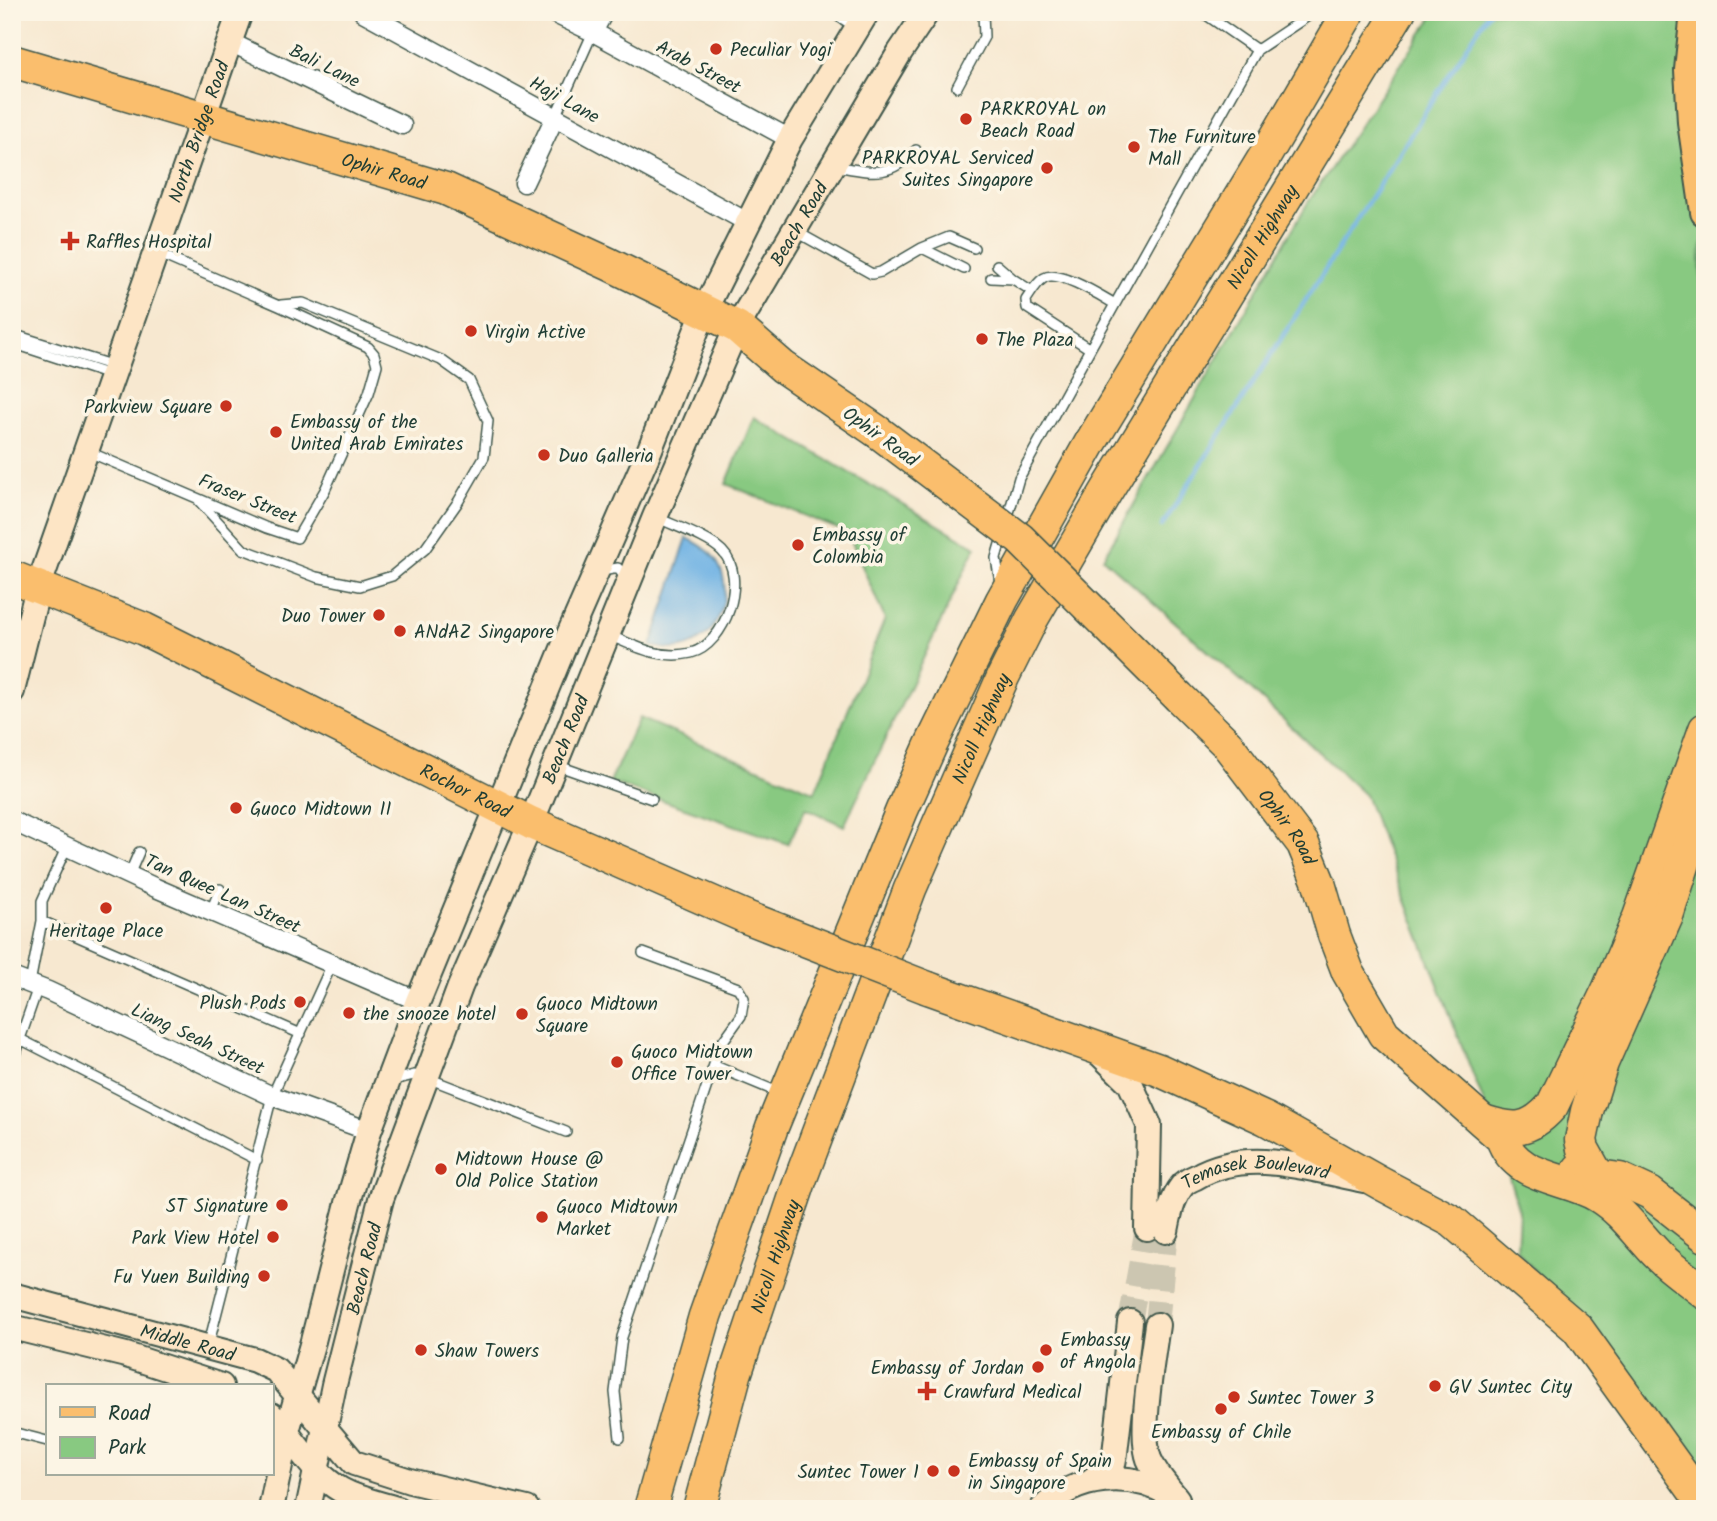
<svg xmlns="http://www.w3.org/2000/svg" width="1717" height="1521" font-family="Kalam,sans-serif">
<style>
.green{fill:#88c981;stroke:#54835a;stroke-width:2}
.forest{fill:#6ead6f;stroke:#467552;stroke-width:2}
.water{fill:#6fb2e4;stroke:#47788c;stroke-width:2}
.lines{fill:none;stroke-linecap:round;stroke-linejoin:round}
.stream{stroke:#6fb2e4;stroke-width:4.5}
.secondary-tunnel{stroke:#ccc6b1;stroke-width:24;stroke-dasharray:24 12;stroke-linecap:butt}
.lane-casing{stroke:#3f574b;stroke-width:12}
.street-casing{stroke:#3f574b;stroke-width:21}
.secondary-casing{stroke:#3f574b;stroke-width:28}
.primary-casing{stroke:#3f574b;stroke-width:32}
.highway-casing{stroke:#3f574b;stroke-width:35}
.lane{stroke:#fff;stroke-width:9}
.street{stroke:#fff;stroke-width:18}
.secondary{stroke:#fde5c5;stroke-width:24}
.primary{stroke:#fabe6d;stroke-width:28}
.highway{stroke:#fabe6d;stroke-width:32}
.highway-bridge-casing{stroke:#3f574b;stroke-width:35;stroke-linecap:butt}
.highway-bridge{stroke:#fabe6d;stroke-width:32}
.poi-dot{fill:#c8321e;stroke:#fcf5e5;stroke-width:2.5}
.labels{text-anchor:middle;stroke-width:7;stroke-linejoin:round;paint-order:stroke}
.poi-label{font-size:19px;fill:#1f3d34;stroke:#fcf5e5;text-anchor:start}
.street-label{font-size:19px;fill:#1f3d34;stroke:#fcf5e5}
</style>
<rect width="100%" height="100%" fill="#fcf5e5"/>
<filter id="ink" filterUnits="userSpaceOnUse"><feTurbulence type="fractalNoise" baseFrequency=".0143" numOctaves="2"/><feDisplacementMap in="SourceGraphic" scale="14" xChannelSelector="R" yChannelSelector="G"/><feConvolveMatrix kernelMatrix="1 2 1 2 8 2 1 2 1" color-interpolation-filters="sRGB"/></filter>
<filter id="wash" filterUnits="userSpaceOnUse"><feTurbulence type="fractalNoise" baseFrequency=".00686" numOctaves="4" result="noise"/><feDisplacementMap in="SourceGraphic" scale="28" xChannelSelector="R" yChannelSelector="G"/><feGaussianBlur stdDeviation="1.57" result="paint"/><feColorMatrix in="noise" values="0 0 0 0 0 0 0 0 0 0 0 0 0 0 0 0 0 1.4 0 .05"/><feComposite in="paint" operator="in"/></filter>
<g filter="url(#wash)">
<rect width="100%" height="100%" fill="#f7e8d0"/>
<path class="green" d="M1436,12H1705V1478L1695,1462L1517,1250L1519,1211L1498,1139L1365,795L1246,685L1103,558L1307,204Z
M754,417L976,547L844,826L806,808L788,844L610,782L639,718L815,792L885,619L848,533L726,484Z"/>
<path class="forest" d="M1705,234V353L1700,256Z"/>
<path class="water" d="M687,538C699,544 710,550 717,562C738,596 714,648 673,649C666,649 658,647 651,646Z"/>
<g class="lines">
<path class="stream" d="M1162,526L1489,12"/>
</g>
</g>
<g filter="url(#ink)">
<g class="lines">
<path class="secondary-tunnel" d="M1130,1322L1147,1228
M1157,1325L1166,1231"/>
<defs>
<path id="lane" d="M1202,12L1257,50
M957,87L984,37L983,12
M555,117L593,32
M835,166C870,172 889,179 916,150
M795,231L872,274L881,272L922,248L949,237L974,248
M922,248L964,269
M997,265L1013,279L1032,291
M991,278L1013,279
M12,334L114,366
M12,343L110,375
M1090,349L1027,308L1026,300C1031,293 1036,283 1044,278C1059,269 1101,296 1115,304
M89,452L267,528L297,538L325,490L369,393L377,365L374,354L368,347L279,306L157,253
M199,501L243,549L316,577L360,586L392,576L425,549L458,502L484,457L488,421L469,380L441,360L303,303L281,305
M602,571L618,568L627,581
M1000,583L996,558L1019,478L1090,349L1257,50L1314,12
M609,635C636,647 661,660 691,653C725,645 749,578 722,551C708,537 674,526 656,517
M556,765L652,799
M129,875L139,852
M211,911L220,889
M42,921L301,1034
M30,983L42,921V901L67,846
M20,1039L257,1160
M715,1066L780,1093
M12,1071L20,1039L38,987
M394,1080L414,1075L425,1077L566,1132
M208,1347L272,1096L332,964
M12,1432L47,1441
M620,1438L615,1392L622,1337L721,1044L741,1016L744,998L738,988L643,953"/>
<path id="street" d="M363,12L747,222
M551,12L593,32L790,139
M840,12L859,24
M593,32L604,12
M230,42L402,125
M524,183L555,117
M12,821L156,888L418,1001
M12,977L48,991L272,1096L369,1131"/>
<g id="secondary">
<path id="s1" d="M12,691L38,588L240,12"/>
<path d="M1096,1050L1130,1083L1149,1125L1147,1228"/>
<path id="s2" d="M1166,1231C1169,1215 1172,1199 1182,1186C1185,1182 1191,1179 1196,1177C1247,1147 1309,1169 1364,1180"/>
<path id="s3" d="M12,1295L255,1360L276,1370L354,1463L410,1481L527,1509"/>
<path d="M1157,1325C1153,1355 1139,1432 1149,1459C1155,1474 1167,1486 1177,1499"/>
<path d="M12,1327L126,1355L221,1386"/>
<path d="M271,1415C295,1439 311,1473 341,1490C359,1500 378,1503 397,1509"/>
<path d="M1091,1481L1113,1464L1115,1453L1130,1322"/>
<path d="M271,1509L287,1431L313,1341L348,1203L369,1131L418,1001L567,639L650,449L704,311L790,139L867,12"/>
<path id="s4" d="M308,1509L334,1385L381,1199L460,987L531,823L655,517L737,327L900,52L927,12"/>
<path d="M1042,1509C1077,1475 1129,1470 1171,1495"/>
</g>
<path id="primary" d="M1695,12L1689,70L1692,122L1705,212"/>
<g id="highway">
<path id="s5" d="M12,61L446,189L609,264L737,327L783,367L878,432"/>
<path id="s6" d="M12,577L144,629L531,823L746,917"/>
<path id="s7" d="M1179,697L1227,744L1303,844L1319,883L1334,935L1348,972L1384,1034L1502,1138C1516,1180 1565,1176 1598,1196C1623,1211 1639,1236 1659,1256C1673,1270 1690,1281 1705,1293"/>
<path d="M928,988L1159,1070L1266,1119L1380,1183L1452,1221L1577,1328L1705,1506"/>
<path d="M1483,1121C1514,1131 1529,1132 1552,1106L1608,990L1639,917L1705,729"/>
<path d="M1579,1169L1598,1176L1620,1179L1650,1193L1705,1236"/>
<path d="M1598,1176L1583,1149L1581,1140L1587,1111L1602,1063L1667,916L1705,797"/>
<path d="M650,1509L705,1316L772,1127L902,810L931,745L1002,600L1091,442L1268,151L1349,12"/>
<path id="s8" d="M699,1509L735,1375L801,1178L910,889L1003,677L1032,619L1106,492L1399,12"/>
</g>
</defs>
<use href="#lane" class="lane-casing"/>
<use href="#street" class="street-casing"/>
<use href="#secondary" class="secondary-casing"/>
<use href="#primary" class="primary-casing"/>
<use href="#highway" class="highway-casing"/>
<use href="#lane" class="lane"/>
<use href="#street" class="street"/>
<use href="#secondary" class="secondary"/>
<use href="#primary" class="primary"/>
<use href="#highway" class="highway"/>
<defs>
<path id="highway-bridge" d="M878,432L1020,539L1179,697
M746,917L928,988"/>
</defs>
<use href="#highway-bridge" class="highway-bridge-casing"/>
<use href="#highway-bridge" class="highway-bridge"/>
</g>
</g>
<g class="poi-dot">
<circle cx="716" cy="49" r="7"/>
<circle cx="966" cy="119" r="7"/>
<circle cx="1134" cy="147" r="7"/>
<circle cx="1047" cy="168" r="7"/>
<path d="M66.5 230.5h7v7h7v7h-7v7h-7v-7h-7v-7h7z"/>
<circle cx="471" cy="331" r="7"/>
<circle cx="982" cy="339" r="7"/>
<circle cx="226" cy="406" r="7"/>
<circle cx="276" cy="432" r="7"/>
<circle cx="544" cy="455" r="7"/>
<circle cx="798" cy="545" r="7"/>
<circle cx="379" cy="615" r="7"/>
<circle cx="400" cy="631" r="7"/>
<circle cx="236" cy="808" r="7"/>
<circle cx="106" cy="908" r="7"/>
<circle cx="300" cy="1002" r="7"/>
<circle cx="349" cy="1013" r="7"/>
<circle cx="522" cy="1014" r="7"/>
<circle cx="617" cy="1062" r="7"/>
<circle cx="441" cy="1169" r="7"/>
<circle cx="282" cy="1205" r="7"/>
<circle cx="542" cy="1217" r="7"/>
<circle cx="273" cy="1237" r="7"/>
<circle cx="264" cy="1276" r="7"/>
<circle cx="421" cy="1350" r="7"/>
<circle cx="1046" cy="1350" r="7"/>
<circle cx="1038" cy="1367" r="7"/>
<circle cx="1435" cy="1386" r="7"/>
<path d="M923.5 1380.5h7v7h7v7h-7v7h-7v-7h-7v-7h7z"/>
<circle cx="1234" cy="1397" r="7"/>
<circle cx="1221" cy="1409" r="7"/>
<circle cx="933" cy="1471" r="7"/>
<circle cx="954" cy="1471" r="7"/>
</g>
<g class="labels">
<g class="poi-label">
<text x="730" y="56">Peculiar Yogi</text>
<text x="980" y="115">PARKROYAL on<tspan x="980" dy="22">Beach Road</tspan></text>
<text x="1148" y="143">The Furniture<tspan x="1148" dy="22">Mall</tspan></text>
<text x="1033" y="164" text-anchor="end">PARKROYAL Serviced<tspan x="1033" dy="22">Suites Singapore</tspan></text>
<text x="86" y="248">Raffles Hospital</text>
<text x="485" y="338">Virgin Active</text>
<text x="996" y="346">The Plaza</text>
<text x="212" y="413" text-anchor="end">Parkview Square</text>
<text x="290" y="428">Embassy of the<tspan x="290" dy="22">United Arab Emirates</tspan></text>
<text x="558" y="462">Duo Galleria</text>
<text x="812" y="541">Embassy of<tspan x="812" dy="22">Colombia</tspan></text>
<text x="365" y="622" text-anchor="end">Duo Tower</text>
<text x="414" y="638">ANdAZ Singapore</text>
<text x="250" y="815">Guoco Midtown II</text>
<text x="106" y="937" text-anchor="middle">Heritage Place</text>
<text x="286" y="1009" text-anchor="end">Plush Pods</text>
<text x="536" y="1010">Guoco Midtown<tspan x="536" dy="22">Square</tspan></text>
<text x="363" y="1020">the snooze hotel</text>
<text x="631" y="1058">Guoco Midtown<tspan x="631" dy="22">Office Tower</tspan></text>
<text x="455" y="1165">Midtown House @<tspan x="455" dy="22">Old Police Station</tspan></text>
<text x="268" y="1212" text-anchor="end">ST Signature</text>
<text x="556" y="1213">Guoco Midtown<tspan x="556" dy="22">Market</tspan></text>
<text x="259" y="1244" text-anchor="end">Park View Hotel</text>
<text x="250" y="1283" text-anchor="end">Fu Yuen Building</text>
<text x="1060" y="1346">Embassy<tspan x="1060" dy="22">of Angola</tspan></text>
<text x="435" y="1357">Shaw Towers</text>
<text x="1024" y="1374" text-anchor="end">Embassy of Jordan</text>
<text x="1449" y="1393">GV Suntec City</text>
<text x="943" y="1398">Crawfurd Medical</text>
<text x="1248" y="1404">Suntec Tower 3</text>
<text x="1221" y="1438" text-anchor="middle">Embassy of Chile</text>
<text x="968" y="1467">Embassy of Spain<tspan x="968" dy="22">in Singapore</tspan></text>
<text x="919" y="1478" text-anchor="end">Suntec Tower 1</text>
</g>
<g class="street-label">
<text transform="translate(325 65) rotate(26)" y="7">Bali Lane</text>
<text transform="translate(699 66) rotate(28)" y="7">Arab Street</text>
<text transform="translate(565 99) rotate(29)" y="7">Haji Lane</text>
<text dy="7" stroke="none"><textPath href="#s1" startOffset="590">North Bridge Road</textPath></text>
<text dy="7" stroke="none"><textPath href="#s5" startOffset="388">Ophir Road</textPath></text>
<text dy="7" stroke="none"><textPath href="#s4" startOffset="1381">Beach Road</textPath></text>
<text dy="7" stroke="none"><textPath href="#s8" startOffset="1398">Nicoll Highway</textPath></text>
<text transform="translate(881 436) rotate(36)" y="7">Ophir Road</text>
<text transform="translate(248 498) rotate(22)" y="7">Fraser Street</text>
<text dy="7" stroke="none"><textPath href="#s8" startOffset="831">Nicoll Highway</textPath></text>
<text dy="7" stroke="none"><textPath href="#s4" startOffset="814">Beach Road</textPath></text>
<text dy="7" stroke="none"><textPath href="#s6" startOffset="502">Rochor Road</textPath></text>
<text dy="7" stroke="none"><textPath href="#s7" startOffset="170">Ophir Road</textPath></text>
<text transform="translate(223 893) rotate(24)" y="7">Tan Quee Lan Street</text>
<text transform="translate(198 1038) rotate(25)" y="7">Liang Seah Street</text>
<text dy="7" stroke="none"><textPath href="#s2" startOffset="126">Temasek Boulevard</textPath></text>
<text dy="7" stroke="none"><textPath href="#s8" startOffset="264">Nicoll Highway</textPath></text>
<text dy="7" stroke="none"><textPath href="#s4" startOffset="247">Beach Road</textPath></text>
<text dy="7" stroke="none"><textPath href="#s3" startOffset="182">Middle Road</textPath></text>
</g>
</g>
<rect width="1717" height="1521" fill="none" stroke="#fcf5e5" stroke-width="42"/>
<rect x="46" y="1384" width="228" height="91" fill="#fcf5e5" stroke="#a4ab9e" stroke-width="2"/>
<rect x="60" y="1407" width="35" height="10" fill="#fabe6d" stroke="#a4ab9e" stroke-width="2"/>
<text x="108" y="1420" font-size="21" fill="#1f3d34">Road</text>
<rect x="60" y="1437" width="35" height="21" fill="#88c981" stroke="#a4ab9e" stroke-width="2"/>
<text x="108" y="1454" font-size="21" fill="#1f3d34">Park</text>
</svg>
